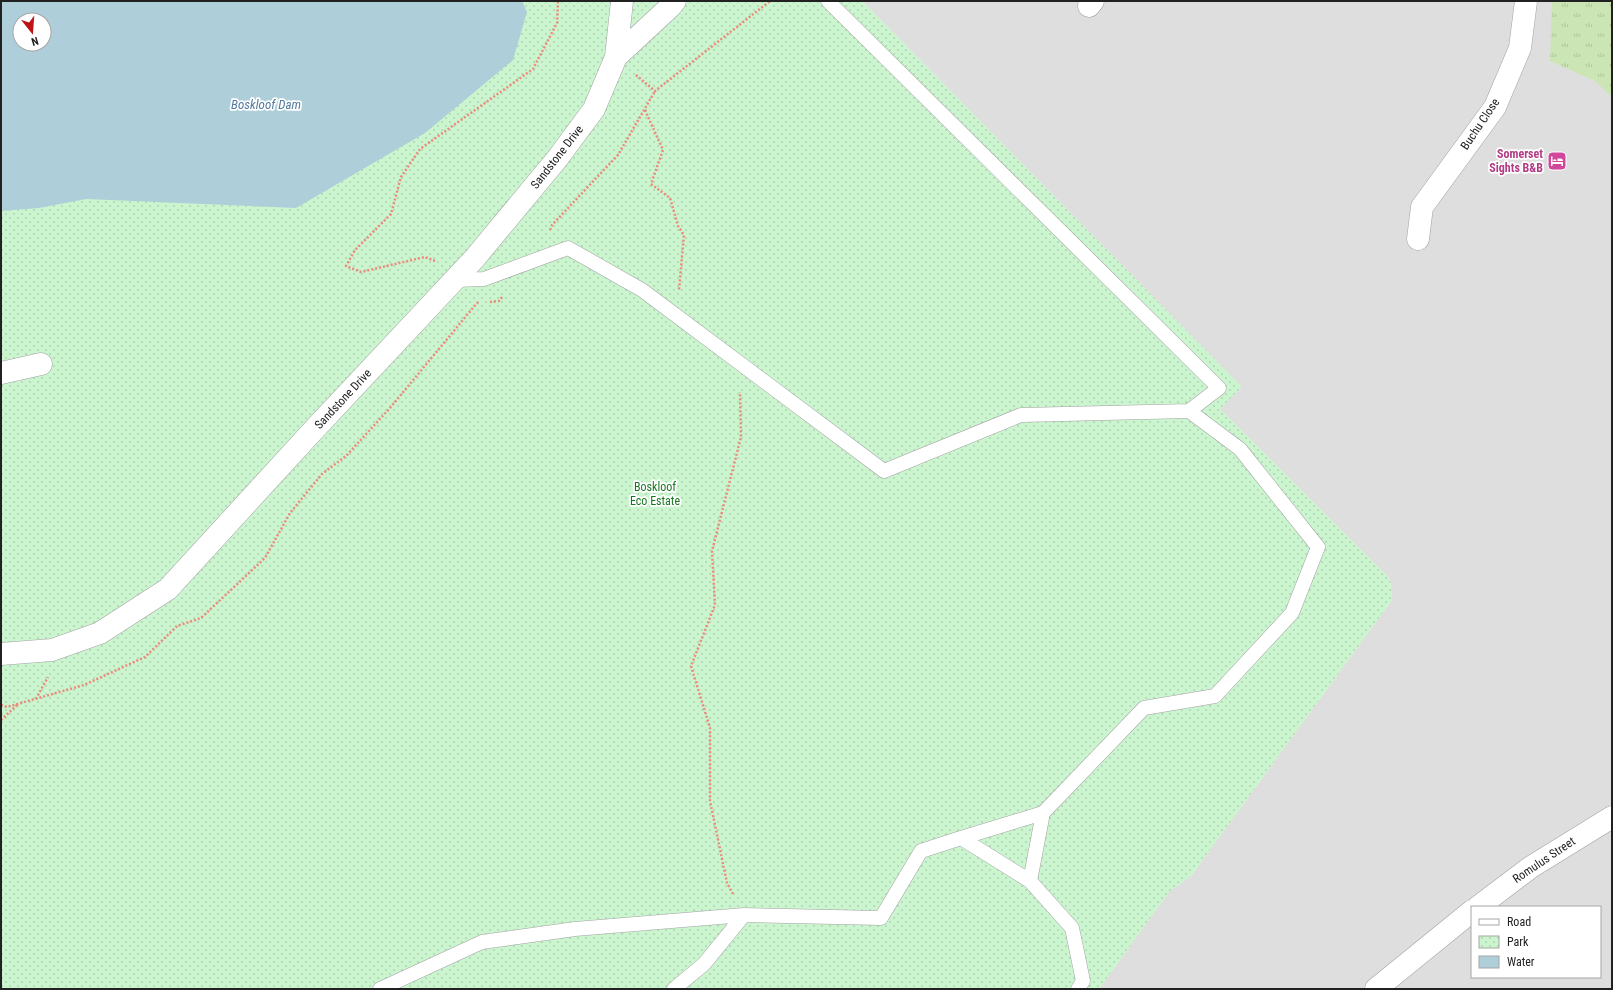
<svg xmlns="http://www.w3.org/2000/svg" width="1613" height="990" font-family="'Roboto Condensed',sans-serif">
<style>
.residential{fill:#dfdede;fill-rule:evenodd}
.grass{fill:url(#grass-tufts)}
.park{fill:url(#park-dots);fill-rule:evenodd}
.water{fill:#aecfd9;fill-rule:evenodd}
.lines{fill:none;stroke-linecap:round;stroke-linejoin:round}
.service-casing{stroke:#a2a2a2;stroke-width:15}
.minor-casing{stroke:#a2a2a2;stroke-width:23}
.path{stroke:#ed897d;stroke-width:2.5;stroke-dasharray:2 2;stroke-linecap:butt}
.service{stroke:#fff;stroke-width:14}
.minor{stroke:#fff;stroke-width:22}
.labels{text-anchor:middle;stroke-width:3.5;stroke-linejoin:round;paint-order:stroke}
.street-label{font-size:12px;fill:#212121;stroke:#fff}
.hotel-label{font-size:12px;font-weight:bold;fill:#b23c85;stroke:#fff;text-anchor:end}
.park-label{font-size:12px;fill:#177720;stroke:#fff}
.water-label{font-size:13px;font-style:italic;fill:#537aa0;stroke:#fff}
</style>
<defs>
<pattern id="grass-tufts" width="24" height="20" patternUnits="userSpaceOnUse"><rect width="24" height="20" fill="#cce5b4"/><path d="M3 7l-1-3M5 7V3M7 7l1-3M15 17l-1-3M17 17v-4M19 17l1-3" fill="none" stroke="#afc49a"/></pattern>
<pattern id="park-dots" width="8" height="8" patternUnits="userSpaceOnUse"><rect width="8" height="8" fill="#cbf5cf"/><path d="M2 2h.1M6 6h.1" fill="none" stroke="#aed2b1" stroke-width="1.8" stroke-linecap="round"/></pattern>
</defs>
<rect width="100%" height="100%" fill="#f0eee9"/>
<path class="residential" d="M862,1H1612V989H1099L1169,892L1191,876L1392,600L1390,579L1220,409L1241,386ZM1472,907H1600V977H1472Z"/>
<path class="grass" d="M1552,1H1612V97L1595,81L1550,61Z"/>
<path class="park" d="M1,1H862L1242,387L1220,409L1390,579L1392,600L1191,876L1169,892L1099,989H1ZM20,20H44V44H20Z"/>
<path class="water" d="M1,1H522L527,12L513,60L425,133L296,208L86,199L39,208L1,211ZM20,20H44V44H20Z"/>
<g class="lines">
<defs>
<path id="service" d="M828,1L1219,388L1189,411
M455,280L484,279L568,248L642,290L884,471L1021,415L1189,411L1240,449L1318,547L1292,613L1215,696L1144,708L1043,813
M1030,881L1043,813L961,838L1030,881L1072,928L1083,981L1078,989
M380,989L482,942L575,929L744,915
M674,989L704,964L744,915L881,918L921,851L961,838"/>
<path id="minor" d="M1089,6L1093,1
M616,57L670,7L675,1
M1418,239L1422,207L1495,107L1520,48L1526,1
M1,373L41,364
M1,654L52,650L100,633L168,589L309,435L474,259L557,159L594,109L616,57L622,1
M1478,907L1531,867L1612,817
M1376,989L1472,911"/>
</defs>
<use href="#service" class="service-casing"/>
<use href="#minor" class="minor-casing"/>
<path class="path" d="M636,75L655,91L770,1
M645,110L663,150L651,184L670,198L678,226L684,235L679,290
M550,230L552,225L618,155L655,91
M435,261L425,257L361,272L346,266L355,250L391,214L401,177L420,149L533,69L557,23L558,1
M490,302L499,301L503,296
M36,699L48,677
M1,705L7,707L84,685L145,657L177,626L201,618L265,558L290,513L322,474L346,456L390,408L477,303H479
M1,720L17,705
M733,894L727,883L710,801V728L691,666L715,605L712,551L741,437L740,392"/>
<use href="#service" class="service"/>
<use href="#minor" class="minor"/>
</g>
<defs>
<symbol id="hotel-square" viewBox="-11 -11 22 22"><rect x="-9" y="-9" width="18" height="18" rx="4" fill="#d1479c" stroke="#fff"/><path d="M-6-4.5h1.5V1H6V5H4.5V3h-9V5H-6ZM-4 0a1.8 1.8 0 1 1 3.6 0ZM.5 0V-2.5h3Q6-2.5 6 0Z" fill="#fff"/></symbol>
</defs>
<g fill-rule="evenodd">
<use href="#hotel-square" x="1546" y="150" width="22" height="22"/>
</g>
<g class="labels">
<g class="street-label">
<text transform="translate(1480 124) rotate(-56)" y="4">Buchu Close</text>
<text transform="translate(557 157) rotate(-52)" y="4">Sandstone Drive</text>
<text transform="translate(343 399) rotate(-47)" y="4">Sandstone Drive</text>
<text transform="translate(1544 860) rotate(-34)" y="4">Romulus Street</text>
</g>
<g class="hotel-label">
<text x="1543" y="158">Somerset<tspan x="1543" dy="14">Sights B&amp;B</tspan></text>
</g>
<g class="park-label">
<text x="655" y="491">Boskloof<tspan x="655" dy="14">Eco Estate</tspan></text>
</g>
<g class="water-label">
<text x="266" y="109">Boskloof Dam</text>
</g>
</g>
<rect width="1613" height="990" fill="none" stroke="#212121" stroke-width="4"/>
<rect x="1471" y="906" width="130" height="72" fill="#ffffff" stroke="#a6a6a6"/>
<rect x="1479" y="919" width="20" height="6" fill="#ffffff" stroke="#a6a6a6"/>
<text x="1507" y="926" font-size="12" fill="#212121">Road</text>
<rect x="1479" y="936" width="20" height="12" fill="url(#park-dots)" stroke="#a6a6a6"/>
<text x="1507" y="946" font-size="12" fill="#212121">Park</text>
<rect x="1479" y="956" width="20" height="12" fill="#aecfd9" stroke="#a6a6a6"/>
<text x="1507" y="966" font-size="12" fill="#212121">Water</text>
<g transform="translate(32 32) rotate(163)"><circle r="19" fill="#ffffff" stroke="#a6a6a6"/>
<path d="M0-3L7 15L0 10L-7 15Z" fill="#be1514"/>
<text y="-6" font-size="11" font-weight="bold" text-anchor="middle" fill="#212121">N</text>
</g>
</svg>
